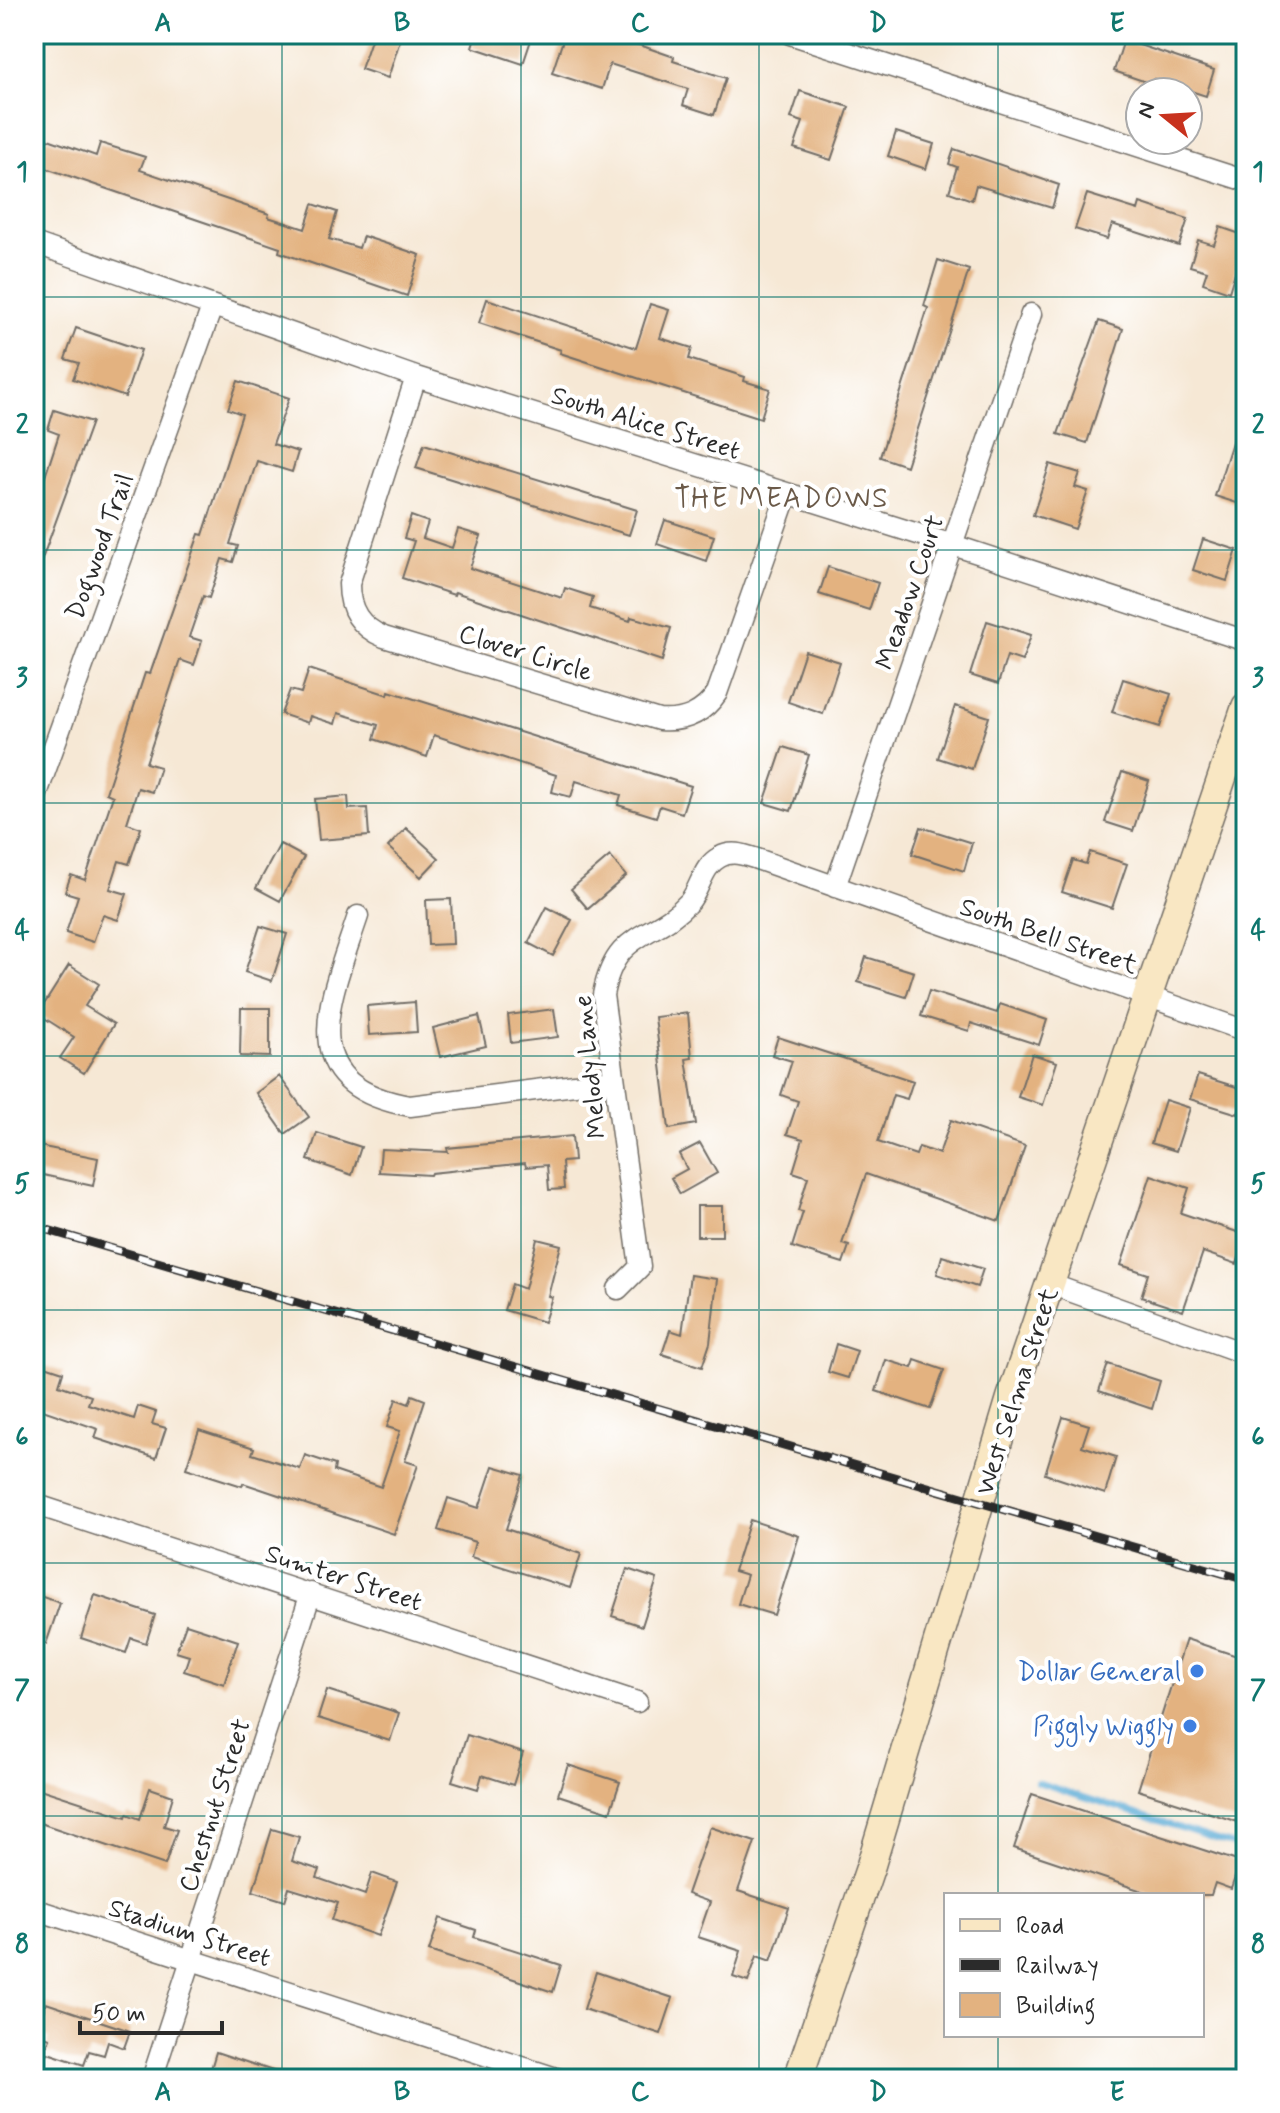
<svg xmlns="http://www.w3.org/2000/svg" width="1280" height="2113" font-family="Mynerve,sans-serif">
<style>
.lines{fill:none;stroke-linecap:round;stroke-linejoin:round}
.stream{stroke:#5bacd6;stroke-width:6}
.building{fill:#e3b280}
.street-casing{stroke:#726d66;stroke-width:23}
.secondary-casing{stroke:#726d66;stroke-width:31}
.street{stroke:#fff;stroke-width:20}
.secondary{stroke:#f9e7c3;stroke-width:28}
.rail-casing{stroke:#2b2b2b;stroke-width:9}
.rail{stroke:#fff;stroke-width:6;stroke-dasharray:18;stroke-linecap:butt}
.grid{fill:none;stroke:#0f766e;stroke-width:2;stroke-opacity:0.55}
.shop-dot{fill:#3f7fe0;stroke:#fff;stroke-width:3}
.labels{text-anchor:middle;stroke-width:8;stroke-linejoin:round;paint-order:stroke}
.street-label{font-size:26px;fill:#2b2b2b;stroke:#fff}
.shop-label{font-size:26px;fill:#366cbe;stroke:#fff;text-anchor:end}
.neighbourhood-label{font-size:28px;letter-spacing:2px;fill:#6b5a49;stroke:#fff}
.neatline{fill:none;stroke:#0f766e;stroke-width:3}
.grid-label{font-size:26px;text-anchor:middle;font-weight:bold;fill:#0f766e}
</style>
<rect width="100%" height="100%" fill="#fff"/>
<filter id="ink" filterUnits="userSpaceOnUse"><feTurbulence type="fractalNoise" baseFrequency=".0125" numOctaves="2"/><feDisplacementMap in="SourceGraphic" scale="16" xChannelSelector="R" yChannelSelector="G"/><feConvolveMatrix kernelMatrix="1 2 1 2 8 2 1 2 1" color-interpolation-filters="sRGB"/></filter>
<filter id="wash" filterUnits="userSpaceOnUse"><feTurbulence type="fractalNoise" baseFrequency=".006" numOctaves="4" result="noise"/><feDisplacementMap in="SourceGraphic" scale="32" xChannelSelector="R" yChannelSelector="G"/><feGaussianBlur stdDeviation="1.8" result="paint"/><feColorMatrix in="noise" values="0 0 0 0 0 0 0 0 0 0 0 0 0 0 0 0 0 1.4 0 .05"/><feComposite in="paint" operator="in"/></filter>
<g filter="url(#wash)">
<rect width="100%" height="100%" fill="#f6e8d5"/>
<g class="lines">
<path class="stream" d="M1037,1782L1246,1849"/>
</g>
<g id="blocks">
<path class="building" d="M373,34H402L388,78L361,69Z
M476,34H533L523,64L472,47Z
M565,34H608L674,57L673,61L726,78L714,115L683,105L688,89L610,64L602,89L552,73Z
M1124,40L1214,70L1206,96L1154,79L1152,84L1114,71Z
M800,91L849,107L831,160L794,148L803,122L791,118Z
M896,132L934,144L926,169L888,156Z
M34,134L96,156L100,143L145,157L140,170L269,214L268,217L305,229L313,204L337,212L329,239L359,248L363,236L420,255L407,296L279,252L280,248L34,164Z
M954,149L1059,185L1052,208L976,185L972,200L949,192L957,167L949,164Z
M1087,194L1138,210L1140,203L1188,219L1179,246L1112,224L1107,239L1075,229Z
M1220,227L1246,236L1229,292L1203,283L1207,271L1190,266L1198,240L1214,245Z
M938,260L969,270L906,466L880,457L928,308L924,306Z
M487,299L636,348L650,304L669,310L660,338L692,348L689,359L745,377L744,381L770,389L761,418L560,353L561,350L479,323Z
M1099,321L1123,329L1087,443L1058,434Z
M76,328L141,350L125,397L73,379L79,363L65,359Z
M238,381L289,398L273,444L298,452L292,472L257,461L230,544L238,546L233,562L222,559L209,598L203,596L189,637L202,641L194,665L180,660L146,763L160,767L152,792L138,788L127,823L141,828L129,864L119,861L110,889L127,894L118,920L103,915L93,942L66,933L78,896L65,892L71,875L85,880L113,796L106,793L145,673L150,674L199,534L203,535L242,414L228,409Z
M54,410L92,422L37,573L34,572V495L39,481L43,483L59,434L48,430Z
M1233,439L1246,443V506L1215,496Z
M424,444L637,510L629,535L416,468Z
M1050,464L1080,473L1075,487L1088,491L1075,529L1033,515Z
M411,516L428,522L423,538L452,548L458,529L481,536L470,568L562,598L565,588L593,597L590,608L630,621L631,617L671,628L662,661L455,592L454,595L402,578L414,541L404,538Z
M665,520L714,536L706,561L657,544Z
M1203,539L1237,550L1227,581L1193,570Z
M828,567L878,583L869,610L819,594Z
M987,621L1031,635L1022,661L1007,656L998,684L970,675Z
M805,651L840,662L823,714L788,702Z
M309,669L388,695L389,691L691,786L682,813L660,806L656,817L618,805L621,795L576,781L571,797L552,792L556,775L434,735L427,757L374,739L378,725L338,713L335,724L310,716L308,723L281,714L290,690L301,693Z
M1123,679L1171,694L1160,727L1112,712Z
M955,706L989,717L972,769L938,758Z
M783,747L809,755L791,811L764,803Z
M1122,772L1149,781L1133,831L1105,822Z
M348,796L349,809L367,808L369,836L319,840L315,799Z
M921,827L972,843L964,871L912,854Z
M406,828L439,858L421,877L388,847Z
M280,844L304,857L280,901L256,888Z
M1090,852L1127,864L1112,908L1062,892L1073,860L1086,864Z
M610,856L626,876L588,909L571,889Z
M451,899L453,944L428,945L426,900Z
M547,907L572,920L553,956L528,943Z
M260,926L287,934L272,981L245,972Z
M866,957L914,972L906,997L858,982Z
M69,965L99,984L85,1006L114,1024L84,1073L60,1058L74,1037L38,1014Z
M929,991L997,1013L1000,1004L1047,1020L1039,1045L971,1023L969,1031L921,1016Z
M415,1002L417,1032L369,1035L367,1006Z
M241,1008H270V1057L240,1056Z
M554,1009L558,1037L511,1043L508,1015Z
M688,1013L692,1058L686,1059L696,1124L669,1129L655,1017Z
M479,1016L486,1046L440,1057L433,1028Z
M778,1037L913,1081L907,1099L893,1095L878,1142L916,1155L919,1147L939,1154L951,1120L1025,1146L999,1221L866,1174L842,1244L849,1246L843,1263L792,1247L803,1212L798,1211L808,1177L793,1172L803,1139L787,1134L798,1101L781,1095L792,1061L772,1055Z
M1032,1054L1057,1062L1043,1105L1018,1097Z
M1198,1075L1246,1090L1238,1114L1190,1099Z
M279,1076L309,1117L285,1134L256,1093Z
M1165,1100L1190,1108L1176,1151L1151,1143Z
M317,1133L361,1147L352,1175L308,1160Z
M572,1136L574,1161L562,1162L564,1189L549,1190L547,1165L526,1167L525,1163L431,1173L430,1175L379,1172L381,1149L448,1152L447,1148Z
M700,1143L717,1173L680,1194L671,1178L687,1169L679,1154Z
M34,1145L98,1158L93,1186L34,1173Z
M1151,1175L1189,1188L1181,1213L1246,1235L1237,1264L1203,1252L1183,1311L1141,1297L1148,1274L1121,1265Z
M697,1206H722V1236H697Z
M537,1239L561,1245L548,1296L552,1297L544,1322L504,1310L512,1284L525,1289Z
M942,1256L983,1269L977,1287L937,1274Z
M690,1275L717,1279L710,1343L702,1367L662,1354L670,1330L682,1334Z
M836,1344L857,1351L848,1378L828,1372Z
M886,1360L912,1368L915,1360L944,1370L930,1409L876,1391Z
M1108,1364L1160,1381L1152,1409L1099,1391Z
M42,1365L63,1372L59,1385L91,1396L88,1404L134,1419L138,1406L156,1412L152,1424L166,1428L156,1458L95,1438L98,1429L34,1407V1388Z
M412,1395L425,1400L405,1461L418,1465L394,1534L243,1483L242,1486L186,1468L199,1430L254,1448L252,1454L300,1469L305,1455L335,1465L334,1471L381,1487L400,1431L387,1427L396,1399L409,1404Z
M1063,1417L1089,1425L1082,1446L1116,1457L1105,1494L1045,1474Z
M493,1466L523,1475L506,1529L581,1554L570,1588L471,1557L475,1542L438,1530L448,1498L479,1508Z
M750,1520L799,1536L774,1615L738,1604L747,1575L734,1571Z
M627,1569L657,1579L642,1626L612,1616Z
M34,1594L60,1603L46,1644L34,1640Z
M95,1595L155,1615L146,1643L131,1638L126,1653L81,1638Z
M186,1624L238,1641L224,1684L184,1671L189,1656L176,1652Z
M1186,1639L1246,1659V1808L1241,1823L1138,1790Z
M327,1690L399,1713L390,1741L318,1718Z
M467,1735L523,1753L513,1785L482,1775L478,1789L452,1781Z
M568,1765L620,1782L610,1812L558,1795Z
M150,1788L173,1796L164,1826L177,1830L165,1865L34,1821V1808L40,1789L126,1817L127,1814L140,1819Z
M1032,1794L1240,1862L1231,1889L1215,1883L1211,1895H1154L1014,1848Z
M710,1827L755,1842L738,1891L789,1908L771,1961L757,1956L748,1982L733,1977L741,1951L698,1937L710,1902L687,1894Z
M272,1829L299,1837L292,1861L320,1870L317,1878L365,1895L372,1873L397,1882L378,1936L332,1920L338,1903L289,1888L285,1901L253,1891Z
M440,1918L476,1930L474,1937L561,1965L553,1992L429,1951Z
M596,1972L673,1998L661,2034L584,2009Z
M46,2003L130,2031L124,2048L108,2042L104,2055L89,2051L84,2065L45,2052L50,2038L36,2033Z
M216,2052L288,2076V2079H208Z"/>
</g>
</g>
<g filter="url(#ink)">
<use href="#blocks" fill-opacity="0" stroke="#726d66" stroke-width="2"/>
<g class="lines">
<defs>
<path id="street" d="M790,34L1246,181
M34,243L416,377L953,545L1246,641
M416,377L349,584C349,610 360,627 384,637L659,720C684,722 703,714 717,693L787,494
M34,802L212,307
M835,887L1031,314
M358,916C331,998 288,1085 410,1106L614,1080
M1050,1284L1246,1354
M618,1289L640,1267L603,995C616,928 653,941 689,902C701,888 702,866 720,857C732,850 745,855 757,859L1246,1031
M34,1504L637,1702
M34,1909L559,2079
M152,2079L311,1593"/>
<path id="secondary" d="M798,2079L871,1865L1011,1398L1246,707"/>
</defs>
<use href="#street" class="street-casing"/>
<use href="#secondary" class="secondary-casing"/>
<use href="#street" class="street"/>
<use href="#secondary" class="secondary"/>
<defs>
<path id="rail" d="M34,1226L1246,1580"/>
</defs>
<use href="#rail" class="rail-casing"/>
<use href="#rail" class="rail"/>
</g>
</g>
<path class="grid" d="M282,34V2079M521,34V2079M759,34V2079M998,34V1895M34,297H1246M34,550H1246M34,803H1246M34,1056H1246M34,1310H1246M34,1563H1246M34,1816H1246M998,2035V2079"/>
<g class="shop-dot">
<circle cx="1197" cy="1671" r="8"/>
<circle cx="1190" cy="1726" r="8"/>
</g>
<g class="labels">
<g class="street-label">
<text transform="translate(646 422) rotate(17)" y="9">South Alice Street</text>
<text transform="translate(99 546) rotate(-70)" y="9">Dogwood Trail</text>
<text transform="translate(909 592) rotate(-71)" y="9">Meadow Court</text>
<text transform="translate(526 652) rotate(17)" y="9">Clover Circle</text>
<text transform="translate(1049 935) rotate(19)" y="9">South Bell Street</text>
<text transform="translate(589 1067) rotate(-96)" y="9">Melody Lane</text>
<text transform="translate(1016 1391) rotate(-72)" y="9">West Selma Street</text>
<text transform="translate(344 1577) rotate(18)" y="9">Sumter Street</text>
<text transform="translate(214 1805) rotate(-72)" y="9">Chestnut Street</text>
<text transform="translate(190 1932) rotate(18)" y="9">Stadium Street</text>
</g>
<g class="shop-label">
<text x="1181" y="1680">Dollar General</text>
<text x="1174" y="1735">Piggly Wiggly</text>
</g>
<g class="neighbourhood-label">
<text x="782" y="507">THE MEADOWS</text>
</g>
</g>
<rect width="1280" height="2113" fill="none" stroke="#fff" stroke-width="88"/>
<rect x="944" y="1893" width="260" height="144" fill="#ffffff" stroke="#aaaaaa" stroke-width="2"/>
<rect x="960" y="1919" width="40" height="12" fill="#f9e7c3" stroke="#aaaaaa" stroke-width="2"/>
<text x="1016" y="1933" font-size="24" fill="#2b2b2b">Road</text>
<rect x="960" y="1959" width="40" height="12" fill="#2b2b2b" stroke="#aaaaaa" stroke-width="2"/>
<text x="1016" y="1973" font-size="24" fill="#2b2b2b">Railway</text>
<rect x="960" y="1993" width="40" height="24" fill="#e3b280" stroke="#aaaaaa" stroke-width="2"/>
<text x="1016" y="2013" font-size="24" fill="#2b2b2b">Building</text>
<g transform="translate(1164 116) rotate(288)"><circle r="38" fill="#ffffff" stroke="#aaaaaa" stroke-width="2"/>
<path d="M0-6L14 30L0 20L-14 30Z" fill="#c8321e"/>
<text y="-12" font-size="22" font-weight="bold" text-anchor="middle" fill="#2b2b2b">N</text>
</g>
<path d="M80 2021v12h142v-12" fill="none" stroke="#2b2b2b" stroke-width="4"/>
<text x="92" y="2021" font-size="24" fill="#2b2b2b" stroke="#ffffff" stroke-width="6" paint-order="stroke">50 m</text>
<rect x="44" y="44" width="1192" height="2025" class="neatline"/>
<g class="grid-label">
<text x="163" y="31">A</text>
<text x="402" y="31">B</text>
<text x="640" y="31">C</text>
<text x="878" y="31">D</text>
<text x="1117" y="31">E</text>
<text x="22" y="180">1</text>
<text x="1258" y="180">1</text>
<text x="22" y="433">2</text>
<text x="1258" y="433">2</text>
<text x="22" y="686">3</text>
<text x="1258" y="686">3</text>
<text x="22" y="939">4</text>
<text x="1258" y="939">4</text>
<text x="22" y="1192">5</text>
<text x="1258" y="1192">5</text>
<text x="22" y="1445">6</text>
<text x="1258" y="1445">6</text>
<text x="22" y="1698">7</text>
<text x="1258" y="1698">7</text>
<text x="22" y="1952">8</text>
<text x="1258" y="1952">8</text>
<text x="163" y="2100">A</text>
<text x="402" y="2100">B</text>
<text x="640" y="2100">C</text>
<text x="878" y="2100">D</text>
<text x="1117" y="2100">E</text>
</g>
</svg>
